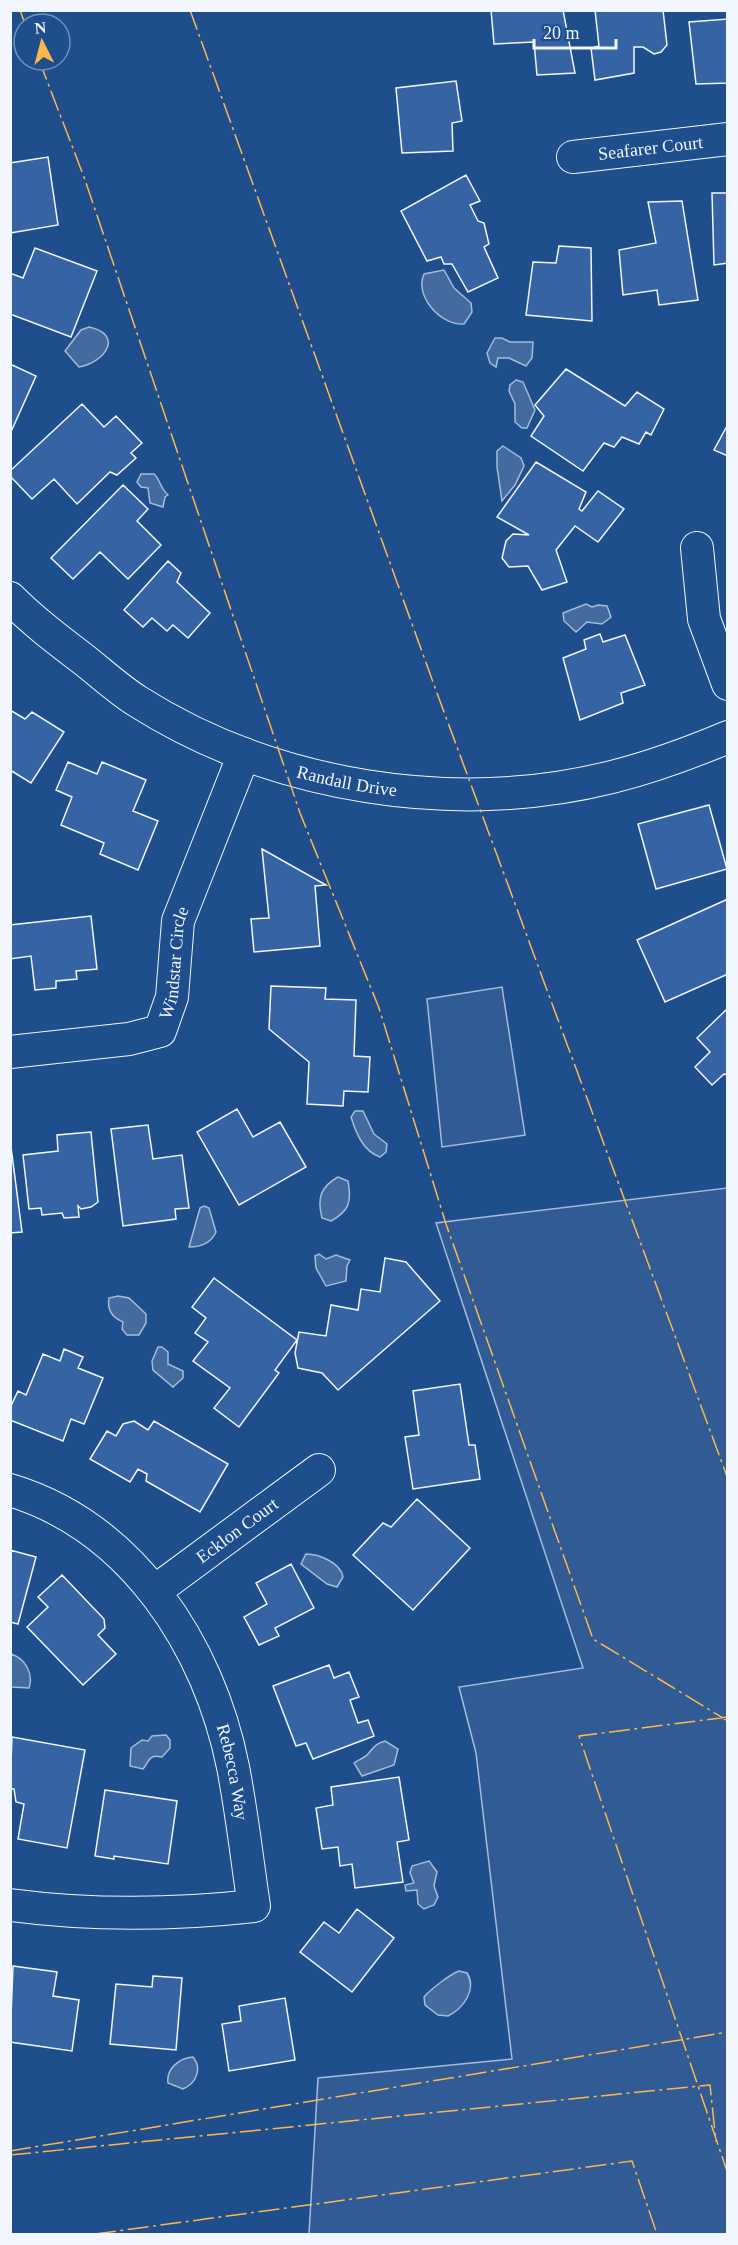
<svg xmlns="http://www.w3.org/2000/svg" width="738" height="2245" font-family="Georgia,serif">
<style>
.green{fill:#305b95;stroke:#a8bbd7;stroke-width:1.5}
.water{fill:#446ba0;stroke:#a8bbd7;stroke-width:1.5}
.building{fill:#3563a3;stroke:#f2f6ff;stroke-width:1.5}
.lines{fill:none;stroke-linecap:round;stroke-linejoin:round}
.minor-casing{stroke:#f2f6ff;stroke-width:34}
.minor{stroke:#1f4e8c;stroke-width:32}
.power{stroke:#ffb74d;stroke-width:1.5;stroke-dasharray:21 4.5 3 4.5;stroke-linecap:butt}
.labels{text-anchor:middle;stroke-width:4.5;stroke-linejoin:round;paint-order:stroke}
.street-label{font-size:18px;fill:#f2f6ff;stroke:#1f4e8c}
</style>
<rect width="100%" height="100%" fill="#1f4e8c"/>
<path class="green" d="M502,987L525,1135L442,1147L427,999Z
M727,1188V2234H309L318,2078L512,2059L476,1753L459,1687L583,1668L436,1223Z"/>
<path class="water" d="M444,270L454,288L471,303L472,312L464,324C441,326 414,296 424,274Z
M89,327C125,335 104,363 79,367L65,351L81,330Z
M495,338H502L510,342H533L532,358L526,366L509,358H498L496,367L490,363L487,353Z
M516,380L523,382L535,410L527,428H522L515,422V404L509,391L510,385Z
M503,446L521,458L524,466L515,485L502,501L497,467V451Z
M141,474H154C160,479 160,488 168,495L165,497L163,507L150,503L148,488L141,487L137,482Z
M586,604L592,607L598,605L607,606L611,617L602,624L587,622L576,632L564,621L563,613Z
M355,1111H363L374,1134L387,1144L386,1152L380,1157C363,1151 356,1133 351,1117Z
M338,1177L348,1181C352,1202 349,1211 331,1221L322,1218C317,1199 320,1187 338,1177Z
M204,1206L209,1208L216,1232C211,1243 201,1247 189,1247L200,1208Z
M319,1254L326,1259L336,1255L350,1260L347,1266L346,1281L326,1286L316,1268L315,1256Z
M118,1296L129,1298L146,1314V1323L139,1335H127L122,1329L123,1322C113,1318 107,1310 109,1298Z
M158,1347H162L168,1352V1364L183,1371V1378L173,1387L153,1370L152,1361Z
M306,1554C319,1554 341,1563 343,1577L337,1587L327,1584L301,1564Z
M11,1654C25,1658 34,1674 29,1688L11,1687Z
M166,1735L170,1740V1748L162,1757C148,1754 150,1761 143,1769L130,1766L131,1748L142,1740L148,1741L152,1736Z
M385,1741L398,1749L394,1765L362,1776L354,1763C358,1760 366,1757 368,1754C374,1747 375,1744 385,1741Z
M429,1861L437,1872L434,1886L438,1897L434,1905L424,1909L418,1904L417,1890L406,1891L405,1885L414,1883L410,1873L412,1866Z
M459,1971L467,1973C477,1989 464,2008 448,2016L438,2015L425,2005L424,1997C431,1989 449,1975 459,1971Z
M193,2057C202,2068 197,2083 183,2089L168,2083C166,2069 179,2058 193,2057Z"/>
<path class="building" d="M491,10H563L575,73L537,75L534,42L494,44Z
M595,10H663L667,45L661,52L654,54L643,47H634V73L595,80L591,48L599,46Z
M728,19V83L696,84L689,22Z
M456,81L462,121L452,123L453,151L402,153L396,88Z
M48,157L58,225L10,233V163Z
M466,175L480,201L470,205L478,221L484,223L489,244L484,247L498,278L468,292L452,264H444L441,257L427,261L401,211Z
M712,193H728V263L714,265Z
M682,201L698,300L659,305L657,290L623,295L619,250L656,243L648,202Z
M559,246L591,248L592,321L526,315L533,262L556,263Z
M35,248L97,271L71,337L10,314V273L23,278Z
M10,364L36,376L10,434Z
M566,369L625,406L637,392L664,409L651,435L646,432L639,444L622,437L614,447L604,443L583,471L531,436L544,416L535,405Z
M82,404L104,427L116,416L142,443L131,453L136,458L117,475L110,472L77,504L54,479L32,499L10,476V471Z
M728,424V456L714,450Z
M536,462L586,492L579,509L582,511L598,491L624,509L598,542L575,526L556,550L567,582L542,590L528,566L509,567L502,558L506,541L513,534L529,535L497,517Z
M123,485L148,509L137,521L161,545L128,579L100,552L73,579L51,558Z
M168,561L181,573L177,582L210,613L188,638L173,625L167,631L152,618L143,627L124,610Z
M600,634L603,642L625,635L645,685L621,693L623,703L580,720L563,658L586,649L584,640Z
M10,710L25,719L32,712L64,732L31,783L10,770Z
M68,762L97,774L102,762L146,780L133,811L158,821L138,870L100,854L104,843L61,825L72,797L56,790Z
M709,805L727,869L656,889L638,824Z
M262,849L326,885L315,886L320,946L254,952L251,919L269,918Z
M728,899V974L665,1002L637,940Z
M91,916L97,969L76,971L77,979L56,981V988L35,990L31,956L10,959V925Z
M271,986L326,988L325,999L356,1000L354,1056L370,1057L368,1092L344,1091L343,1106L307,1104L309,1062L269,1029Z
M728,1008V1075L724,1074L712,1085L695,1067L710,1052L697,1038Z
M237,1109L253,1137L280,1122L306,1167L239,1205L197,1132Z
M148,1125L153,1159L182,1155L189,1208L175,1209L176,1219L123,1226L111,1129Z
M91,1132L98,1202L91,1207L81,1209L78,1206L79,1217L64,1218L62,1213L42,1215L41,1208L29,1209L23,1155L58,1151L57,1135Z
M10,1139L22,1232L10,1233Z
M385,1258L406,1262L440,1301L338,1390L322,1373L298,1368L295,1353L299,1332L326,1336L331,1305L358,1310L361,1289L380,1292Z
M214,1278L297,1340L275,1370L279,1373L239,1427L214,1408L230,1388L193,1361L208,1342L195,1333L206,1318L192,1307Z
M64,1349L83,1357L78,1368L103,1378L84,1424L71,1419L63,1441L10,1420V1408L18,1391L26,1395L43,1354L60,1361Z
M460,1384L469,1445H475L480,1479L413,1489L405,1437L419,1435L413,1391Z
M134,1421L148,1430L154,1421L228,1464L200,1512L146,1481L147,1474L138,1469L130,1482L90,1459L107,1431L116,1436L123,1424Z
M417,1499L470,1548L413,1610L353,1555L383,1523L391,1527Z
M10,1550L36,1557L18,1624L10,1622Z
M291,1564L314,1608L275,1628L279,1636L259,1645L244,1617L267,1604L256,1583Z
M62,1575L104,1619L105,1628L98,1635L116,1654L83,1685L27,1627L48,1607L38,1597Z
M329,1665L334,1678L349,1672L359,1697L350,1700L358,1723L368,1720L374,1736L313,1759L306,1743L296,1746L273,1686Z
M12,1737L85,1750L67,1848L18,1839L24,1804L16,1802L14,1789H10Z
M399,1777L409,1840L397,1842L403,1882L355,1888L352,1864L340,1866L338,1847L322,1849L316,1808L333,1805L331,1787Z
M105,1790L177,1801L168,1864L114,1856V1859L95,1856Z
M357,1909L394,1938L352,1992L300,1952L324,1922L339,1933Z
M13,1966L57,1972L53,1996L79,2000L72,2051L10,2042Z
M153,1976L182,1978L176,2050L110,2044L116,1984L152,1987Z
M285,1998L295,2060L229,2071L222,2024L241,2021L239,2006Z"/>
<g class="lines">
<defs>
<g id="minor">
<path id="s1" d="M573,157L728,139"/>
<path d="M697,548L704,619L728,684"/>
<path id="s2" d="M10,598C33,621 58,640 83,659C101,673 118,689 137,701C274,788 455,816 612,777C652,767 690,753 728,737"/>
<path id="s3" d="M10,1052L129,1039L160,1031L172,997L178,921L244,754"/>
<path id="s4" d="M10,1490C132,1527 209,1646 233,1767C242,1813 247,1860 254,1906C172,1915 93,1916 10,1905"/>
<path id="s5" d="M155,1591L319,1470"/>
</g>
</defs>
<use href="#minor" class="minor-casing"/>
<use href="#minor" class="minor"/>
<path class="power" d="M20,10L25,24
M190,10L437,693L728,1479
M39,60L84,177L300,813L379,1008L446,1224L593,1639L728,1721
M728,1717L579,1736L728,2174
M10,2151L728,2032
M10,2155L710,2085L716,2142
M95,2234L632,2161L657,2234"/>
</g>
<g class="labels">
<g class="street-label">
<text dy="6" stroke="none"><textPath href="#s1" startOffset="78">Seafarer Court</textPath></text>
<text dy="6" stroke="none"><textPath href="#s2" startOffset="390">Randall Drive</textPath></text>
<text dy="6" stroke="none"><textPath href="#s3" startOffset="222">Windstar Circle</textPath></text>
<text dy="6" stroke="none"><textPath href="#s5" startOffset="102">Ecklon Court</textPath></text>
<text dy="6" stroke="none"><textPath href="#s4" startOffset="378">Rebecca Way</textPath></text>
</g>
</g>
<rect width="738" height="2245" fill="none" stroke="#f2f6ff" stroke-width="24"/>
<g transform="translate(42 42) rotate(354)"><circle r="28" fill="#1f4e8c" stroke="#7391ba" stroke-width="1.5"/>
<path d="M0-4.5L10 22L0 15L-10 22Z" fill="#ffb74d"/>
<text y="-9" font-size="16" font-weight="bold" text-anchor="middle" fill="#f2f6ff">N</text>
</g>
<path d="M534 39v9h82v-9" fill="none" stroke="#f2f6ff" stroke-width="3"/>
<text x="543" y="39" font-size="18" fill="#f2f6ff" stroke="#1f4e8c" stroke-width="4.5" paint-order="stroke">20 m</text>
</svg>
